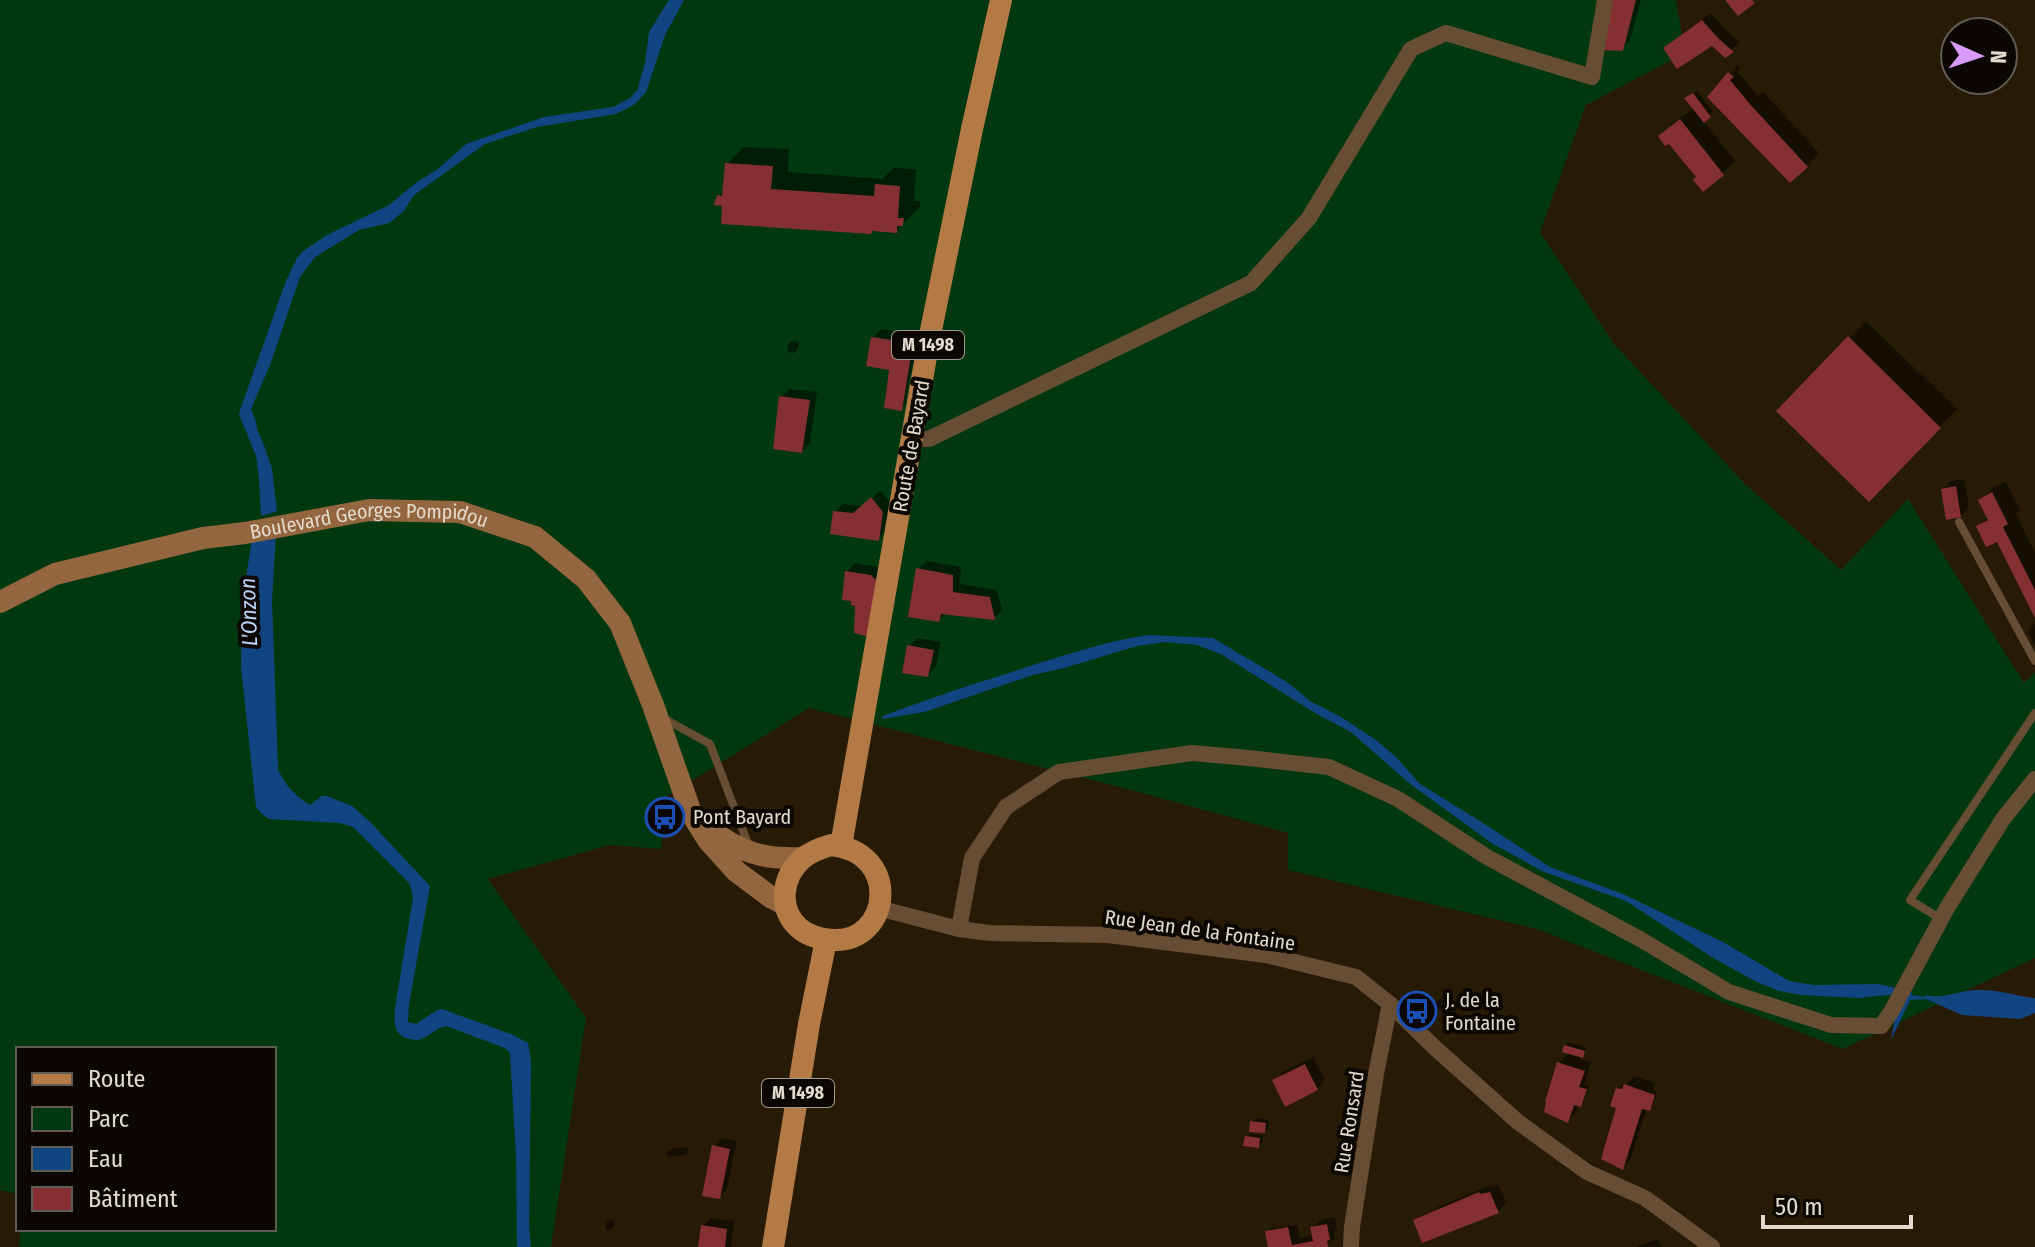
<svg xmlns="http://www.w3.org/2000/svg" width="2035" height="1247" font-family="'Fira Sans Condensed',sans-serif">
<style>
.green{fill:#02380f}
.water{fill:#114582}
.shadow{fill:#0007}
.building{fill:#843032}
.lines{fill:none;stroke-linecap:round;stroke-linejoin:round}
.service{stroke:#684d35;stroke-width:8}
.minor{stroke:#684d35;stroke-width:16}
.secondary{stroke:#93663f;stroke-width:22}
.primary{stroke:#b37a46;stroke-width:22}
.labels{text-anchor:middle;stroke-width:8;stroke-linejoin:round;paint-order:stroke}
.shield{fill:#0c0702;stroke:#a29b8f;stroke-width:2}
.shield-label{font-size:18px;font-weight:bold;fill:#e2dacc}
.street-label{font-size:20px;fill:#e2dacc;stroke:#0c0702}
.poi-label{font-size:20px;fill:#e2dacc;stroke:#0c0702;text-anchor:start}
.water-label{font-size:22px;font-style:italic;fill:#bad5fa;stroke:#0c0702}
</style>
<rect width="100%" height="100%" fill="#281b05"/>
<path class="green" d="M0,0H1676L1685,53L1586,105L1540,232L1614,344L1745,484L1841,570L1908,499L2024,683L2035,672V958L1843,1049L1537,929L1288,870V833L1131,790L809,708L667,796L661,849L610,845L488,879L586,1018L551,1247H19L21,1229H274V1049H18V1194L0,1190Z"/>
<path class="water" d="M669,0H684L665,35L646,92L635,104L616,114L537,127L485,144L414,195L403,212L389,223L359,230L315,257L300,277L270,365L251,409L256,421L257,429L264,445L272,469L277,511L261,516L259,478L256,456L239,414L240,410L286,281L297,258L302,252L327,235L389,205L417,182L438,169L466,144L544,117L613,107L630,98L638,89L640,80L645,63L649,32Z
M276,534L272,600L278,769C284,784 295,796 310,805L322,796H327L352,806L370,822L430,886L409,1004L408,1022L416,1024L437,1010L442,1009L511,1034L528,1043L531,1061L529,1226L531,1247H517L516,1156L510,1053L505,1048L446,1026C436,1028 431,1035 423,1038C418,1041 415,1040 410,1039C391,1036 394,1016 396,1002L413,898L410,884L353,827L340,823L269,819L261,813L256,807L241,667L242,603L252,539Z
M1149,635L1213,638L1287,682L1310,701L1341,717L1376,740L1396,757L1420,784L1483,823L1550,867L1623,894L1723,942L1789,981L1814,985L1879,984L1912,992L1911,995L1925,997L1926,995C1942,1000 1960,990 1977,990C1997,989 2016,996 2035,998V1013L2020,1019L1962,1015L1926,999L1910,1000L1891,1040L1895,1018L1897,994L1859,998L1801,995L1779,991L1757,982L1715,959L1626,901L1544,872L1493,844L1409,783L1351,732L1315,713L1221,654L1197,645L1165,642L1137,646L1064,668L1033,675L924,712L882,719L883,716C929,698 977,683 1024,668C1065,655 1106,641 1149,635Z"/>
<path class="shadow" d="M1614,0H1641L1630,40L1622,49Z
M1711,13L1727,31L1740,42L1725,55L1713,43L1674,40Z
M1738,65L1740,68L1737,71L1758,96L1763,92L1819,153L1807,166L1709,97Z
M1697,91L1713,112L1704,121L1735,161L1722,174L1699,177L1670,141L1660,136L1673,123L1694,108L1690,95Z
M744,147L789,149L788,172L882,179L894,168L916,169L914,201H920V207L896,231L724,204L719,196L725,190L727,164Z
M1866,321L1957,409L1869,499L1779,411Z
M881,329L920,336L916,361L912,366L905,405L901,408L892,367L873,338Z
M791,341L799,342L798,349L794,353L787,352L788,345Z
M789,389L817,392L810,443L802,451L781,397Z
M1964,479L1969,507L1960,516L1943,490L1951,481Z
M2005,481L2020,510L2016,514L2035,553V613L1998,539L1979,526L1988,517L1980,500L1993,488Z
M880,491L891,503L886,531L878,539L835,512L843,504L863,506Z
M926,561L961,567L960,584L997,590L1002,610L994,618L946,612L939,620L918,569Z
M855,563L879,567L887,575L857,604L847,572Z
M2035,623V646L2028,631Z
M917,638L941,642L936,666L928,675L909,646Z
M1446,994L1450,999L1439,1010L1434,1004Z
M1569,1042L1587,1048L1579,1059L1591,1062L1584,1085L1589,1086L1584,1102L1581,1105H1578L1576,1112L1568,1121L1559,1063L1570,1052L1566,1046Z
M1313,1057L1325,1080L1317,1088L1286,1104L1275,1080L1283,1072Z
M1634,1076L1655,1083L1653,1091L1657,1092L1653,1105L1647,1108L1630,1160L1622,1168L1618,1089L1621,1086H1625Z
M1256,1118L1269,1120L1268,1128L1264,1131L1252,1122Z
M1252,1131V1134L1263,1135L1262,1143L1258,1146L1247,1137Z
M722,1138L737,1141L727,1189L719,1197L714,1146Z
M688,1147V1152L685,1155L667,1157V1152L671,1149Z
M1498,1185L1506,1203L1498,1211L1415,1221L1419,1217L1433,1212L1438,1207L1488,1186V1187Z
M1335,1217L1337,1230L1334,1233L1335,1238L1324,1247H1270L1267,1232L1271,1228L1297,1225L1300,1238L1314,1236L1312,1228L1321,1220Z
M711,1218L734,1221L731,1247H700L703,1226Z
M613,1219L614,1226L610,1230H606V1223L609,1220Z
M1658,1239L1661,1247H1637L1638,1246Z"/>
<path class="building" d="M1611,0H1636L1623,51L1600,50Z
M1725,0H1752L1755,3L1738,16Z
M1702,20L1719,39L1734,52L1725,58L1712,46L1677,69L1663,48Z
M1728,72L1734,77L1730,80L1749,103L1808,167L1790,183L1707,97Z
M1693,93L1711,117L1704,123L1684,98Z
M1680,119L1724,175L1703,192L1693,180L1696,177L1669,144L1665,146L1658,136Z
M725,163L773,166L771,189L874,196L875,184L900,186L898,218H904L903,226H897V233L872,231L871,234L721,224L722,206L714,205L715,199L716,200L717,195L722,196Z
M1848,336L1941,428L1869,502L1776,411Z
M871,337L913,343L902,411L884,408L889,370L866,366Z
M779,396L810,400L802,453L773,449Z
M1956,486L1961,517L1946,520L1941,489Z
M1992,492L2008,524L2003,527L2035,590V618L1997,542L1986,547L1976,526L1988,520L1978,500Z
M871,497L883,512L879,541L830,534L833,511L853,513Z
M916,568L953,575V592L990,597L995,620L941,614L939,622L908,617Z
M845,571L871,575L879,583L870,637L854,633L855,606L851,605V601L842,600Z
M907,645L934,650L928,677L902,673Z
M1564,1045L1585,1051L1583,1058L1562,1052Z
M1557,1062L1585,1071L1579,1087L1587,1089L1581,1107L1574,1105L1568,1123L1544,1112L1546,1102H1545Z
M1305,1064L1318,1090L1285,1107L1272,1080Z
M1624,1084L1655,1095L1650,1111L1642,1109L1623,1170L1601,1159L1616,1108L1610,1106L1616,1088L1622,1089Z
M1250,1121L1266,1123L1265,1133L1249,1132Z
M1245,1136L1260,1138L1259,1148L1243,1146Z
M712,1145L730,1149L720,1199L702,1196Z
M1479,1192L1480,1194L1490,1192L1499,1213L1422,1243L1413,1220Z
M1327,1224L1330,1240L1327,1241L1328,1247H1268L1265,1231L1288,1227L1292,1245L1313,1241L1310,1227Z
M701,1225L727,1229L725,1247H698Z"/>
<g class="lines">
<path class="service" d="M1959,522L2035,661
M663,718L710,744L750,849
M1941,919L1910,900L2035,713"/>
<path class="minor" d="M912,439H929L1251,283L1309,218L1411,49L1446,33L1592,77L1605,0
M878,908L959,929L990,933L1108,935L1266,955L1356,977L1390,1004L1434,1047L1518,1122L1587,1172L1645,1198L1712,1247
M959,929L972,858L1006,807L1059,772L1192,753L1248,758L1329,767L1398,799L1487,857L1640,939L1729,992L1831,1025L1881,1026L1891,1012L1947,908L2003,819L2035,779
M1351,1247L1352,1227L1376,1074L1390,1004"/>
<g class="secondary">
<path id="s1" d="M0,602L55,574L203,538L245,533L369,510L460,512L535,537L586,579L620,623L653,705L691,813L708,840L737,872L772,898L784,904"/>
<path d="M707,827C738,852 764,860 803,858"/>
</g>
<path class="primary" d="M831,845C902,852 891,943 833,940C820,939 808,936 799,928C777,909 782,876 803,858C812,851 821,848 831,845Z
M841,846L928,345L972,129L1001,0
M773,1247L809,1024L826,940"/>
</g>
<defs>
<symbol id="bus-ring" viewBox="-11 -11 22 22"><circle r="9.5" fill="#0c0702" stroke="#1a4fb4" stroke-width="1.5"/><path d="M-5-6H5V4H4V6H2V4H-2V6H-4V4H-5ZM-3.5-4V0h7V-4ZM-3.5 1.2v1.5H-2V1.2ZM2 1.2v1.5H3.5V1.2Z" fill="#1a4fb4"/></symbol>
</defs>
<g fill-rule="evenodd">
<use href="#bus-ring" x="643" y="795" width="44" height="44"/>
<use href="#bus-ring" x="1395" y="989" width="44" height="44"/>
</g>
<g class="labels">
<g class="shield">
<rect x="892" y="331" width="72" height="28" rx="6"/>
<rect x="762" y="1079" width="72" height="28" rx="6"/>
</g>
<g class="shield-label">
<text x="928" y="351">M 1498</text>
<text x="798" y="1099">M 1498</text>
</g>
<g class="street-label">
<text transform="translate(911 446) rotate(-80)" y="7">Route de Bayard</text>
<text dy="7" stroke="none"><textPath href="#s1" startOffset="382">Boulevard Georges Pompidou</textPath></text>
<text transform="translate(1200 930) rotate(8)" y="7">Rue Jean de la Fontaine</text>
<text transform="translate(1349 1122) rotate(-81)" y="7">Rue Ronsard</text>
</g>
<g class="poi-label">
<text x="693" y="824">Pont Bayard</text>
<text x="1445" y="1007">J. de la<tspan x="1445" dy="23">Fontaine</tspan></text>
</g>
<g class="water-label">
<text transform="translate(248 612) rotate(-92)" y="8">L'Onzon</text>
</g>
</g>
<rect x="16" y="1047" width="260" height="184" fill="#0c0702" stroke="#625b53" stroke-width="2"/>
<rect x="32" y="1073" width="40" height="12" fill="#b37a46" stroke="#625b53" stroke-width="2"/>
<text x="88" y="1087" font-size="24" fill="#e2dacc">Route</text>
<rect x="32" y="1107" width="40" height="24" fill="#02380f" stroke="#625b53" stroke-width="2"/>
<text x="88" y="1127" font-size="24" fill="#e2dacc">Parc</text>
<rect x="32" y="1147" width="40" height="24" fill="#114582" stroke="#625b53" stroke-width="2"/>
<text x="88" y="1167" font-size="24" fill="#e2dacc">Eau</text>
<rect x="32" y="1187" width="40" height="24" fill="#843032" stroke="#625b53" stroke-width="2"/>
<text x="88" y="1207" font-size="24" fill="#e2dacc">Bâtiment</text>
<g transform="translate(1979 56) rotate(93)"><circle r="38" fill="#0c0702" stroke="#625b53" stroke-width="2"/>
<path d="M0-6L14 30L0 20L-14 30Z" fill="#d89af8"/>
<text y="-12" font-size="22" font-weight="bold" text-anchor="middle" fill="#e2dacc">N</text>
</g>
<path d="M1763 1215v12h148v-12" fill="none" stroke="#e2dacc" stroke-width="4"/>
<text x="1775" y="1215" font-size="24" fill="#e2dacc" stroke="#0c0702" stroke-width="6" paint-order="stroke">50 m</text>
</svg>
